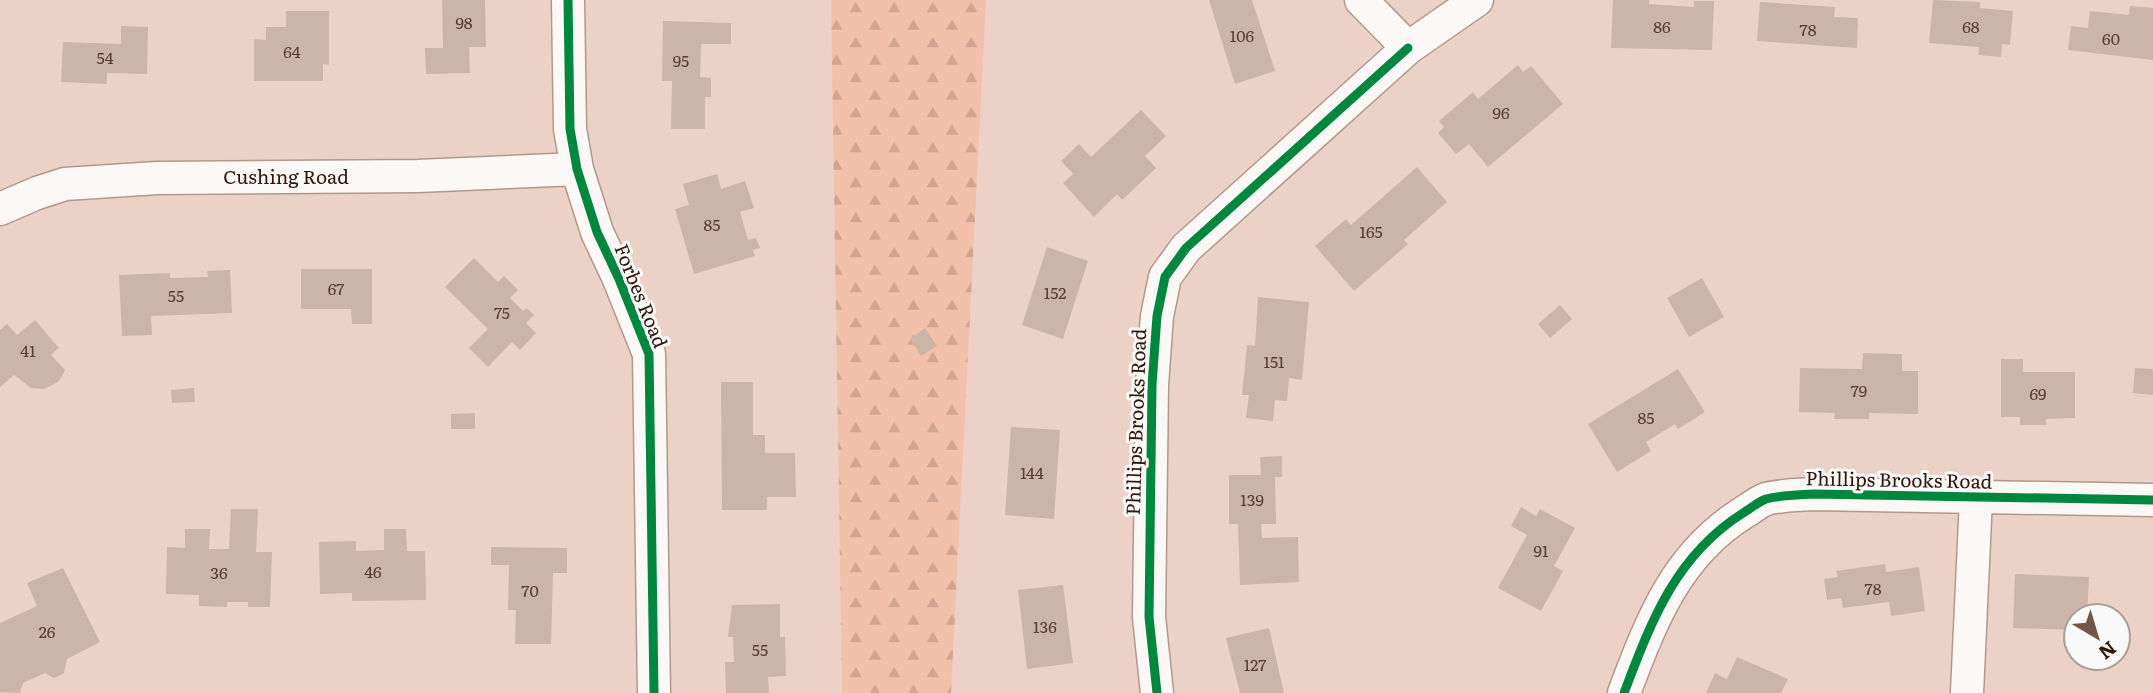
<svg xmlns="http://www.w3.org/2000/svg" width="2153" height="693" font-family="Literata,serif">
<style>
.forest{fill:url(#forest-firs)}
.building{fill:#cdb4a8}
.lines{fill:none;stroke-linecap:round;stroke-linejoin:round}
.street-casing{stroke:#b1988c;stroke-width:35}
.street{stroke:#fcf8f6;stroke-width:32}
.cycleway-casing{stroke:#f9f9f9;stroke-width:13}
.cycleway{stroke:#00873e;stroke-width:9}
.labels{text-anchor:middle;stroke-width:6;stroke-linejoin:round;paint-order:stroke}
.number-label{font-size:16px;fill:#583d2e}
.street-label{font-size:19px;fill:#311506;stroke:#f9f9f9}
</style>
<defs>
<pattern id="forest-firs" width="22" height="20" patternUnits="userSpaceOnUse" patternTransform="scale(1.75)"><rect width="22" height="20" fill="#f3c1aa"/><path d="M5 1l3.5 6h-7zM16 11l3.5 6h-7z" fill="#d1a591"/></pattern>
</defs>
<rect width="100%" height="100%" fill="#ecd2c6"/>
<path class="forest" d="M831,0H986L951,693H842Z"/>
<path class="building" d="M442,0H485L486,47H469L470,73L426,74L425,48H443Z
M1209,0H1252L1275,71L1235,84Z
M1613,0H1649V4L1694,7V1H1714L1712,50L1611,48Z
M1933,0L1980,2V8L2013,11L2010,45L2002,44L2001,57L1978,55L1979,47L1929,43Z
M1760,2L1835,7L1834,17L1858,18L1857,48L1757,41Z
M2130,6L2153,8V60L2068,50L2071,26L2088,28L2090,11L2129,15Z
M286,11H329V65L323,64V81H254V39L266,40V27H286Z
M663,21L731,23V44H701L700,77L711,78V97H705V129H671L672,81H662Z
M121,26L148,27L147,74L107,73V84L61,82L63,42L121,44Z
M1518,65L1523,72L1531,66L1563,104L1488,167L1469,144L1456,154L1438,133L1444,127L1439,121L1473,92L1478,99Z
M1141,110L1166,136L1145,156L1156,168L1122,200L1117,194L1094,217L1063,183L1073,174L1061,161L1079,144L1091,157Z
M1417,167L1447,202L1404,240L1408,244L1354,291L1315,246L1346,219L1351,225Z
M717,174L721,189L745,181L754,208L740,212L748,240L756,238L760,248L753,250L755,256L694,274L675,209L689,205L683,184Z
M1047,247L1088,261L1063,339L1022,325Z
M474,258L498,282L504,276L518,290L510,298L523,311L527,308L534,315L526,323L536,333L520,350L512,342L488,367L469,348L488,329L445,287Z
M301,269H372V324H352L351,309H301Z
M230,270L232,313L151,316L152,335L122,336L119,275L170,273V278L208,277L207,271Z
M1702,278L1724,317L1689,337L1667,298Z
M1258,297L1309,302L1302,380L1289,378L1287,401L1275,400L1273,421L1246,418L1249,395H1242L1247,345L1255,346Z
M1560,305L1572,319L1550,338L1538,324Z
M35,320L59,348L51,355L65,370L62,376L58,382L44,389L31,388L14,375L0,387V330L7,324L17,335Z
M925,328L937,346L921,356L910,339Z
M1863,353L1902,354V371H1918V414L1869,413V419H1834L1835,413L1799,412L1800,368L1862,369Z
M2001,359H2023V372H2075V418L2046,419V425H2020V417H2001Z
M2135,368L2153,369V395L2133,393Z
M1678,369L1705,412L1678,429L1675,424L1646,442L1651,451L1617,472L1588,424Z
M721,382H753V435H765V453H795L796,497H767V510H722Z
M194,388L195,402L172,403L171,390Z
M475,413V429H451V414Z
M1011,427L1060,430L1054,519L1005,515Z
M1282,456V477H1275L1276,524H1261L1262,538L1298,537L1299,582L1240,585L1238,524H1229V475H1261L1260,457Z
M1521,507L1536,516L1540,509L1575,528L1554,566L1563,571L1541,611L1498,588L1527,535L1511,526Z
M231,509H258L256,552H272L270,607H248V602H227V607L199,606V595L166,594L167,547L185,548V529H210L209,549H229Z
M384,529H406L407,551H425L426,600L352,601V593L320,594L319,542L356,541V551L384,550Z
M491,547L567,548V573H553L551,644H515L516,610H508L509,565H491Z
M1885,564L1886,572L1919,567L1925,611L1891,616L1889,602L1843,608L1841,598L1827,600L1824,579L1838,577L1836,571Z
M63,568L100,642L67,659L64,673L54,678L45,673L23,683L20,693L0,692V623L37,606L27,583Z
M2015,574L2089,577L2087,616H2076V630L2013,628Z
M1063,585L1073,663L1027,669L1018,590Z
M780,604V637H785L786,676L768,677L769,693H726L725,662H734L733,637H728L732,605Z
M1269,628L1284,693H1240L1226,638Z
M1737,657L1788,679L1781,693H1706L1715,673L1727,679Z"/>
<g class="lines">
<defs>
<path id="street" d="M568,0L570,129L577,169L597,232L619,279L649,354L654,693
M1361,0L1408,48L1477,0
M0,209L37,193L65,184L157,178L418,176L577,169
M1157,693L1149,617L1152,385L1157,316L1165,277L1186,248L1408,48
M1624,693C1651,622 1675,556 1743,513C1750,509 1758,502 1766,499C1781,495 1799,495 1814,494L2153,500
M1967,693L1976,498"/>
</defs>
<use href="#street" class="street-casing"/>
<use href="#street" class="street"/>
<defs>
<path id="cycleway" d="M568,0L570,129L577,169L597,232L619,279L649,354L654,693
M1157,693L1149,617L1152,385L1157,316L1165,277L1186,248L1408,48
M1624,693C1651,622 1675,556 1743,513C1750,509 1758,502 1766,499C1781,495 1799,495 1814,494L2153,500"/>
</defs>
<use href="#cycleway" class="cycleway-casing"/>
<use href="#cycleway" class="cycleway"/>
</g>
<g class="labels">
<g class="number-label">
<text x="464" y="29">98</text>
<text x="1662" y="33">86</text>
<text x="1971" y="33">68</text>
<text x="1808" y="36">78</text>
<text x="1242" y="42">106</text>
<text x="2111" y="45">60</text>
<text x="292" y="58">64</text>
<text x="105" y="64">54</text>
<text x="681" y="67">95</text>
<text x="1501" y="119">96</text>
<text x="712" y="231">85</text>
<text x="1371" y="238">165</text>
<text x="336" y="295">67</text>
<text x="1055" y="299">152</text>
<text x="176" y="302">55</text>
<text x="502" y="319">75</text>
<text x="28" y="357">41</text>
<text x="1274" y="368">151</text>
<text x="1859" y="397">79</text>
<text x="2038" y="400">69</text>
<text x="1646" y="424">85</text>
<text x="1032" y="479">144</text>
<text x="1252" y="506">139</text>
<text x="1541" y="557">91</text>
<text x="373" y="578">46</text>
<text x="219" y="579">36</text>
<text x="1873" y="595">78</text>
<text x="530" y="597">70</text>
<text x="1045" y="633">136</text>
<text x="47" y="638">26</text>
<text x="760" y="656">55</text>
<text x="1255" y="671">127</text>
</g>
<g class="street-label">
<text x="286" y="184">Cushing Road</text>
<text transform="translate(641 296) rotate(68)" y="7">Forbes Road</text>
<text transform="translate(1136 422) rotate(-88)" y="7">Phillips Brooks Road</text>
<text transform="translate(1899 480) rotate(1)" y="7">Phillips Brooks Road</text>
</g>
</g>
<g transform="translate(2097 637) rotate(142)"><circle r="33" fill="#f9f9f9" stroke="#a99e98" stroke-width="2"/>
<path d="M0-5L12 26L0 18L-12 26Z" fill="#725749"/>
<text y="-10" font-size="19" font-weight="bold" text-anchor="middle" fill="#311506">N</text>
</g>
</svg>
